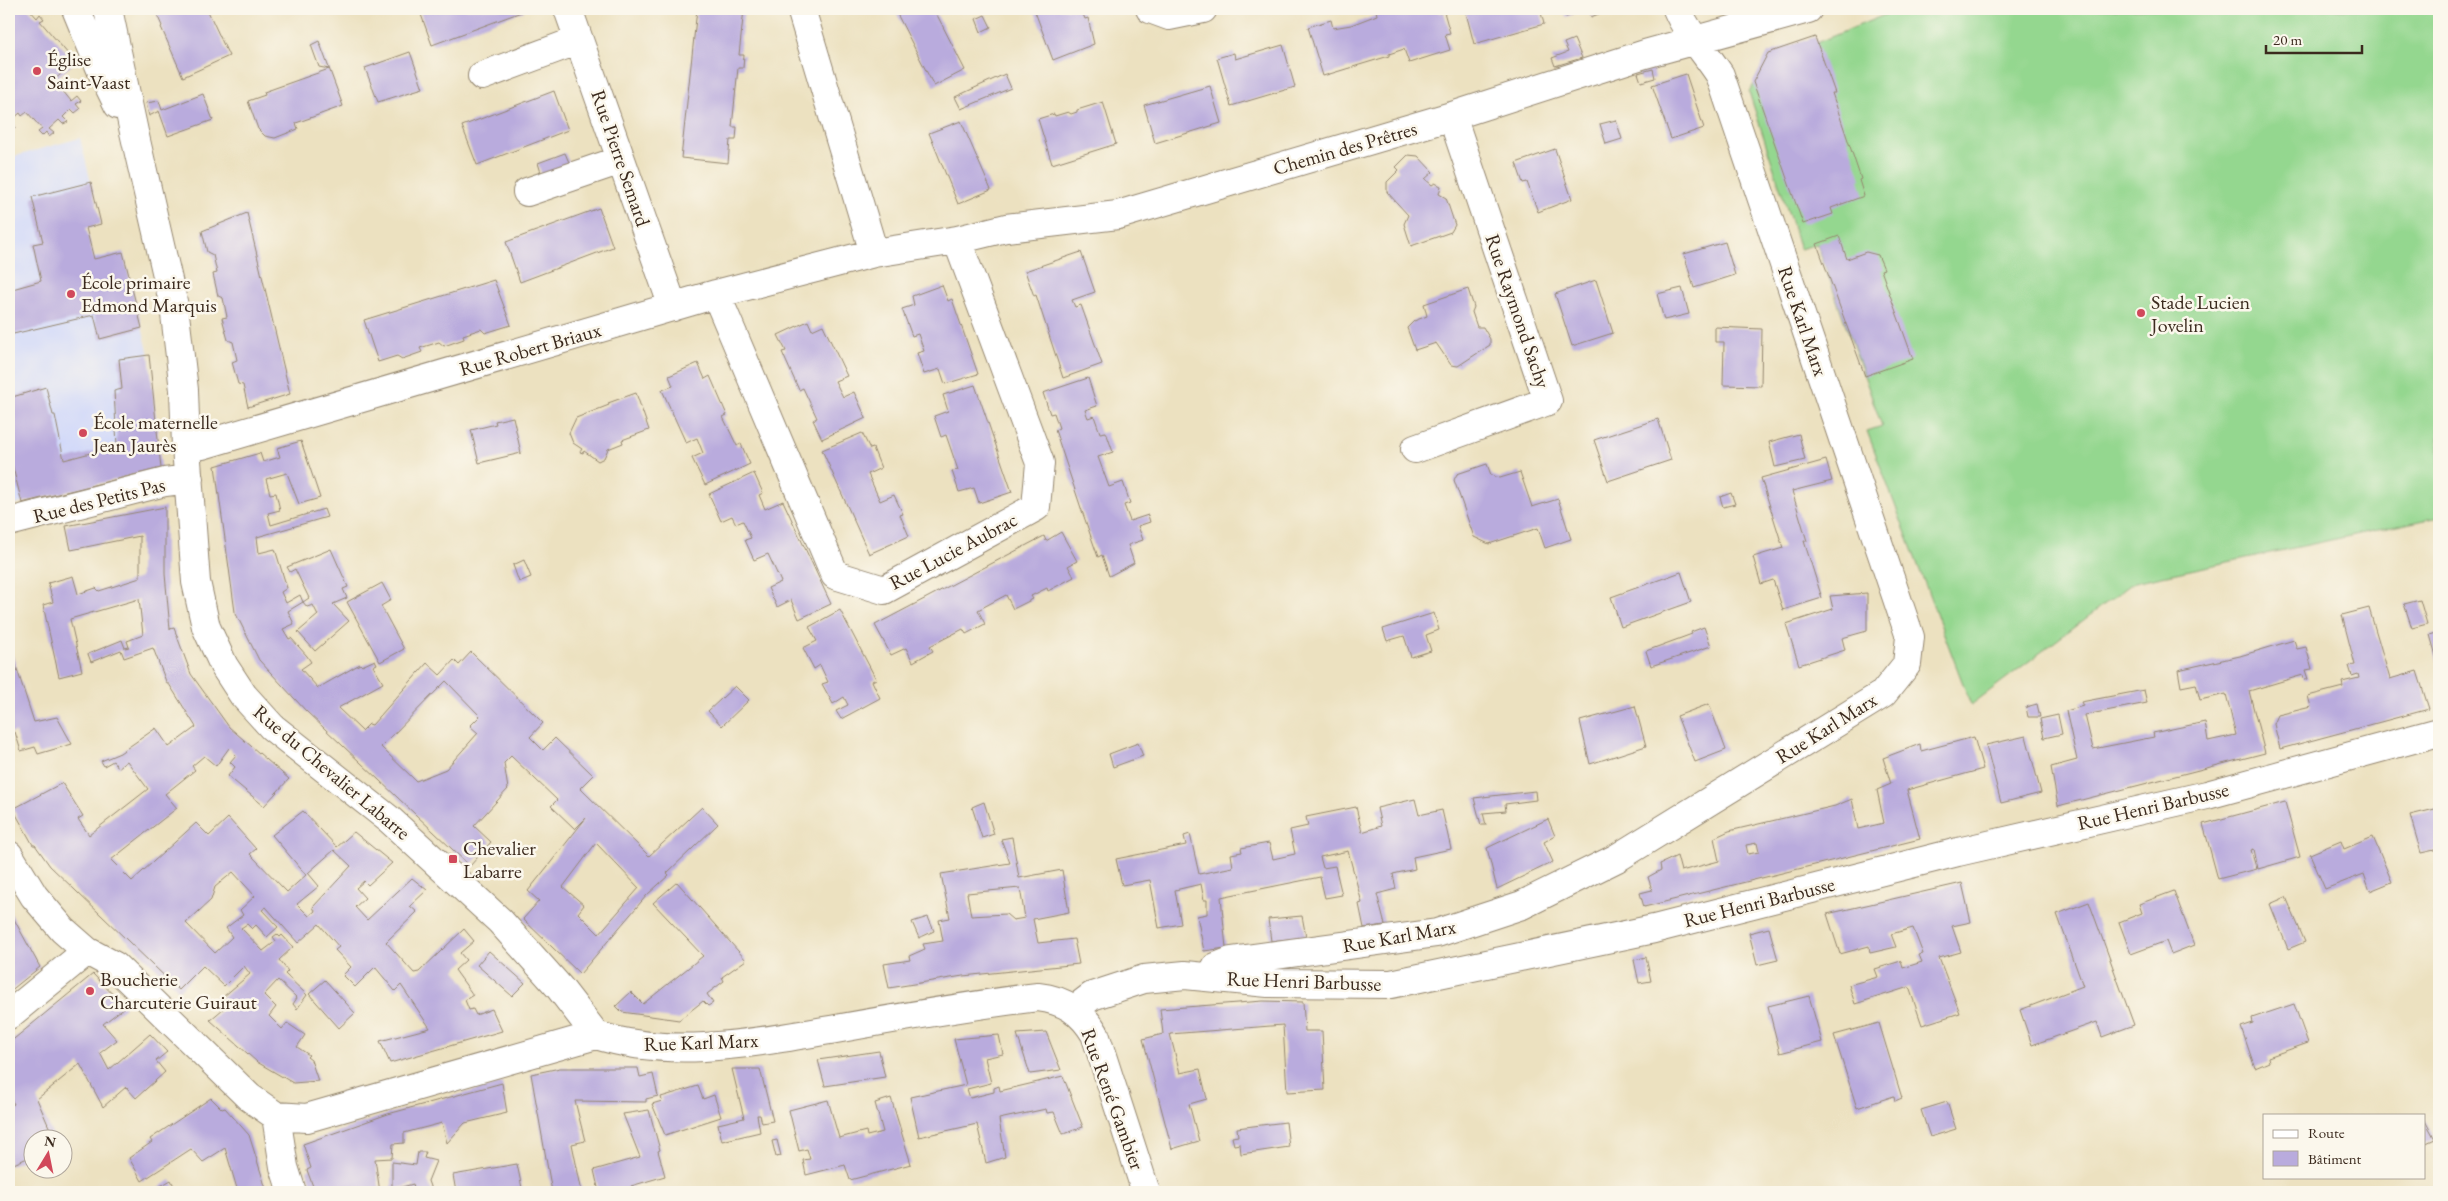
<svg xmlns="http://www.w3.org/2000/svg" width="2448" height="1201" font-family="'EB Garamond',serif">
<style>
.built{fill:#d2d9f9}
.grass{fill:#94d78f;stroke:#688056}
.building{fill:#b9abdd;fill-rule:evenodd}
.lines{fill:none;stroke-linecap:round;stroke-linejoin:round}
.minor-casing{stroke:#94866f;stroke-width:30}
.minor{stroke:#fff;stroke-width:28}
.poi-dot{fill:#d1495b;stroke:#fbf7ec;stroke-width:2}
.labels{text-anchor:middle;stroke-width:5;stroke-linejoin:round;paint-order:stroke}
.poi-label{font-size:20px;fill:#3b2a1e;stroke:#fbf7ec;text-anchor:start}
.street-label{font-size:20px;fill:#3b2a1e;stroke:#fbf7ec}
</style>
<rect width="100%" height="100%" fill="#fbf7ec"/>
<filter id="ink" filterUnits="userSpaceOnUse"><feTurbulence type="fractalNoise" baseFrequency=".02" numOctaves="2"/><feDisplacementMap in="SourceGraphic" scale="10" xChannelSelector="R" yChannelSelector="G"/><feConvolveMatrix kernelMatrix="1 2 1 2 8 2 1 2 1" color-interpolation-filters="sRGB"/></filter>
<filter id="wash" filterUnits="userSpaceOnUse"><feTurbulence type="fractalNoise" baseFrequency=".0096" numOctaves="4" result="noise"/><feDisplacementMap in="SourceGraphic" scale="20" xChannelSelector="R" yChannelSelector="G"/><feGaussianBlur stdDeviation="1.12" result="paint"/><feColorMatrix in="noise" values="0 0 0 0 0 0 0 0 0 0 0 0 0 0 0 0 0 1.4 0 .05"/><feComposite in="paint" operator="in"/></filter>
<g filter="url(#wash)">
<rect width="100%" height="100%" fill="#ece1c0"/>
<path class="built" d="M80,138L101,224L86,228L94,258L123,252L149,355L161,468L9,506V158Z"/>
<path class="grass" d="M1899,9H2439V517L2134,582L1971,705L1867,431L1882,426L1817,244L1800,249L1749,92L1772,57L1816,43Z"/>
<g id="blocks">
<path class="building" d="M9,9H29L37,18L40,14L44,19L40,21L75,62L54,80L71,101L77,96L81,101L76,104L80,109L75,113L71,109L63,117L68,122L63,124L59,120L49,129L54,133L49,137L46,132L42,136L38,132L42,129L27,112L22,116L20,113L13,119L15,128L9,133Z
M157,9H207L229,56L183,77L161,27L162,26L155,10Z
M419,9H523L524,11L432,45Z
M697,9H744L739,55H744L743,68H738L732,127H737L736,140H730L728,163L681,158Z
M934,9L965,70L934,86L895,10Z
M1034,9H1081L1085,19L1088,18L1094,44L1053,60Z
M1380,9H1438L1439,13L1444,12L1450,33L1445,34L1450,50L1409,63L1404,49L1389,54V56L1323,76L1308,27L1331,20L1333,28L1351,25L1377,15L1376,10Z
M1465,9H1540L1544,24L1474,44Z
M1563,9H1586L1566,17Z
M1588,9H1611L1591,17Z
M985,15L991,27L981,32L976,19Z
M1815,37L1835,93H1832L1861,179L1859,180L1864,196L1831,208L1833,214L1803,224L1753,82L1768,53Z
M1574,39L1582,58L1555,66L1552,58L1568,52L1564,43Z
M319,41L343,106L296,123L298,129L275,138L265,136L258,129L248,101L265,95L264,92L329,69L319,67L311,45Z
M1283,45L1295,87L1231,106L1217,58L1234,53L1235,59Z
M410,52L423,88L378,102L365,68Z
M1653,69L1655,78L1641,82L1638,73Z
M1005,74L1011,88L961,109L955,97Z
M1686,74L1704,128L1671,139L1652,85Z
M1210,86L1221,123L1155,143L1144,105Z
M554,91L568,130L477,165L462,126Z
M203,94L213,120L168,136L159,111L149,116L146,103L159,101L162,110Z
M1103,102L1116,144L1052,164L1038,119L1054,114L1055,116L1068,112L1071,114L1077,112V110Z
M1616,120L1622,139L1606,144L1600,124Z
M961,121L991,190L958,204L929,133Z
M1555,149L1572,199L1538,212L1527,182L1523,183L1516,163Z
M565,153L571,167L543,179L538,163Z
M1408,155L1418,156L1433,172L1425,179L1432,185L1435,183L1441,186L1439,194L1446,198L1455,225L1451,232L1411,246L1404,224L1408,215L1387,192V182L1399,170L1396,167Z
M91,182L101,224L86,228L94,259L123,252L142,328L100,339L94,315L9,335V290L41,281L33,244L43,242L32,197Z
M599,208L613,247L520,282L506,242Z
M247,213L290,394L248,407L243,385L238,384L232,362L237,360L233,342L228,340L222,318L227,317L223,298L218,296L213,274L217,273L213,255L207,252L202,231Z
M1839,236L1847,259L1866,252L1878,255L1884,269L1881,270L1913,359L1865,376L1817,244Z
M1725,242L1735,275L1694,288L1684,254Z
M1081,252L1095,292L1072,300L1075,307L1081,305L1102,364L1063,378L1036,295L1034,296L1025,271Z
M494,280L511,325L485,333L481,329L463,335L464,339L444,346L439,342L420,348L422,352L402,359L397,356L378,362L364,320Z
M1596,280L1613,333L1572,346L1555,294Z
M942,285L948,301L952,299L978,374L945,384L940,369L924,374L917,353L924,351L918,334L912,336L902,309L914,305L912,296Z
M1682,288L1689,314L1664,320L1657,294Z
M1468,289L1474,307L1472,312L1477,327H1483L1490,339V345L1458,366L1451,365L1436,343L1415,350L1407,328L1414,321L1427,316L1424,304Z
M808,321L812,330L823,325L847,376L835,381L843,397L854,392L866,418L822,439L813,420L817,418L803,388L799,390L782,352L786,351L778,335Z
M1715,327L1762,329L1761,386L1723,385L1724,342H1715Z
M149,355L161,468L22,503L9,452V398L46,387L53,415H55L64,460L117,446L114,391L122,389L119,359Z
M698,363L705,379L710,376L727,415L723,417L737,446L741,444L750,464L705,485L692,458L703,453L697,438L686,443L662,390L673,386L669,376Z
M1088,378L1097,406L1085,410L1088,418L1094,416L1100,433L1106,432L1113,452L1098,457L1109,487L1123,482L1130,503L1124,505L1130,521L1148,515L1150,522L1138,526L1143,540L1128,545L1134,563L1109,576L1102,555L1098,557L1081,508L1055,430L1059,428L1054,413L1050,414L1043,393Z
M975,385L1012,492L979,503L974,488L959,492L952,471L958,470L946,435L941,437L934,416L948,411L943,395Z
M636,393L649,430L622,440L623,443L608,449L604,458L598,461L584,451L583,453L580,452L582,449L573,443L569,433L576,418L609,405L608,403Z
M513,417L521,453L479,463L471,430L496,424L495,421Z
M1658,419L1671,460L1608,481L1594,440Z
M862,433L870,449L873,448L881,468L868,474L880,501L894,495L903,514L900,515L909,536L869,554L822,450Z
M1799,434L1805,460L1775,467L1769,442Z
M301,441L320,498L299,504L287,473L266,479L270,494L276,493L280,510L268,513L271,525L324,509L327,517L257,537L259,553L275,549L287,588L281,592L286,603L300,595L303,602L288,611L294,624L283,629L289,639L291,638L307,656L311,662L301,669L318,688L360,664L362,666L375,660L377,664L373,666L383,683L338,708L362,731L369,724L372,725L427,663L440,675L454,660L459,665L471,652L543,723L530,737L543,750L555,738L593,775L580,788L649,856L702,807L718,824L667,873L669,875L647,895L580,974L523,919L539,901L528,891L586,818L575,829L551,806L557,800L511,756L504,763L508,789L474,826L491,842L470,866L306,711L259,660L235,612L215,466L260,453L263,462L280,457L277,448ZM446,681L480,716L470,726L478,733L446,769L416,781L381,747ZM596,843L639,888L599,934L578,913L584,905L563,887Z
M1826,460L1832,481L1792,491L1807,541H1804L1822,598L1783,610L1773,580L1761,584L1753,557L1783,548L1761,478Z
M1487,464L1491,475L1500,478L1520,472L1532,507L1558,499L1571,539L1545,548L1538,528L1489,544L1474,537L1454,480L1457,474Z
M754,473L763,493L759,495L765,509L783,501L831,604L799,619L791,600L777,607L768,588L781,582L768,554L754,560L745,540L751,538L743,521L736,524L732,516L721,521L709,494Z
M1731,493L1735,504L1723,507L1720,497Z
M165,507V574L170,629L174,628L191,674L229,727L289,779L264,806L228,776L235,767L230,762L236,755L229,748L216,766L204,756L192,766L195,770L165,794L177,808L111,860L132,881L196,823L209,836L228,818L256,849L250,854L287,892L306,875L272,835L303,811L337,847L354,832L392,863L368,885L364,881L356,888L365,898L355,907L367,920L412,878L427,890L410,906L417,912L386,942L414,973L419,972L464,929L474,941L460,953L466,960L455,970L473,995L465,1000L469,1010L473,1009L476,1015L492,1009L502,1031L390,1063L380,1041L430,1028L401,985L395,991L375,967L355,987L343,975L351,967L335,950L339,947L319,924L298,943L266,907L262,910L278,927L267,937L256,925L252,929L247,924L241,928L263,951L276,941L273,937L277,934L280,937L282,935L293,947L279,960L288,971L285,974L307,995L297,1009L293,1004L297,998L278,980L264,995L276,1007L269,1016L282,1029L287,1023L305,1035L297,1047L309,1055L307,1057L311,1060L318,1081L293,1083L257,1062L210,1020L223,1009L217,1002L250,974L244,966L224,986L203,966L179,990L50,866L35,845H33L13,809L62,783L83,816L78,819L89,835L148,789L127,761L118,768L113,761L104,766L101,761L120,753L156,728L169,747L196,727L169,684H167L153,648L124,658L121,650L91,662L88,654L122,640L125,648L129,647L127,641L143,635L139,599L70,619L82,671L59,677L43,605L53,602L48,583L73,576L78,594L96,588L99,591L140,578V536L71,550L66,526ZM334,850L351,866L313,907L315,911L309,916L297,904L319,886L308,873ZM233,872L255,896L240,910L243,915L226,928L232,937L215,953L186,923L211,900L215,887Z
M1061,532L1077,561L1068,566L1074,577L1048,591L1047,588L1031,596L1033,599L1013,609L1006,595L978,610L985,624L966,634L963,629L930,646L933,651L913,662L906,648L891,655L875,625L1044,536L1046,541Z
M331,549L348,587L343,589L347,598L333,604L349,621L315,651L298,632L318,615L313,605L307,607L303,602L309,598L295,569L290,572L287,567Z
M524,560L531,577L519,582L513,565Z
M1681,572L1691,602L1621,627L1611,597Z
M382,583L391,600L381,606L404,649L380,662L347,602Z
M1867,593V631L1842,638L1845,650L1799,665L1786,624L1833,609L1830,596Z
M2420,600L2427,624L2412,628L2404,604Z
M2369,608L2390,679L2417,671L2429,709L2280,749L2274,724L2278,715L2311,707L2308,696L2343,687L2342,682L2359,678L2358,674L2352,676L2349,666L2355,665L2342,615Z
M840,610L876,679L872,681L880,698L841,719L836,711L848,705L844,697L833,704L822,684L828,682L820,665L814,669L803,648L817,641L809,627Z
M1434,613L1439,630L1426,635L1431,651L1411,657L1404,636L1387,641L1383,629Z
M1704,627L1711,646L1651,666L1646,651L1692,634L1691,632Z
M2436,633L2439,646V666L2430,635Z
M2294,640L2297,649L2306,647L2312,669L2305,670L2308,679H2304L2303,675L2249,691L2265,753L2058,806L2051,767L2077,760L2066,711L2083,706L2081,702L2144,690L2147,703L2085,715L2093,749L2154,737L2153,733L2205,722L2208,741L2236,735L2226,694L2200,700L2196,684L2181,687L2178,670L2240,656Z
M9,644L34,722L57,717L72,744L38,754L35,747L21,751L15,732L9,734Z
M735,686L749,700L722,726L708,711Z
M1709,704L1726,750L1695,762L1677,716Z
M2037,704L2040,717H2028L2026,707Z
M1635,706L1646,746L1590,764L1580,721Z
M2058,715L2062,734L2044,738L2040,719Z
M2026,736L2041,793L2001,803L1986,745Z
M1974,737L1983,769L1907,790L1920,839L1644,907L1640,893L1652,890L1648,877L1661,870L1660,864L1677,856L1681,871L1719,861L1714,838L1729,831L1835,806L1852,799L1858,829L1884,823L1877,790L1891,784L1883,758L1920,744L1921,751ZM1757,843L1759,852L1748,854L1746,845Z
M1138,743L1143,756L1113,767L1109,754Z
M1535,791L1536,800L1505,804L1506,811L1483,813L1486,825H1481L1474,798Z
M1415,799L1419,815L1442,810L1451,849L1413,857L1415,869L1393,874L1396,889L1377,894L1385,925L1364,928L1359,904L1362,903L1348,851L1320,857L1323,868L1335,866L1342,895L1325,898L1320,877L1221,897L1226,948L1204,951L1197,916L1207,914V900H1204L1201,884L1175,890L1181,924L1159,928L1150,880L1122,885L1116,859L1186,845L1184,836L1190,834L1199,874L1233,867L1231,854L1242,852L1241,848L1269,843L1273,859L1295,854L1290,830L1308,826L1306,817L1356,807L1362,832L1381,826L1377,808Z
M984,802L994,834L982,838L972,807Z
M2285,802L2300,857L2258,869L2254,849L2251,850L2257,869L2218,879L2203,824Z
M2439,808V849L2421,853L2410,815Z
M1548,819L1555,836L1544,842L1553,862L1497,889L1487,848Z
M1012,837L1019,878L1062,870L1069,912L1033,919L1038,943L1074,939L1079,964L963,976L889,988L884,964L910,960L909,956L925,949L923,944L943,941L939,920L950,918L941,874L1010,863L1001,839ZM1020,888L1025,918L1013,920L1006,914L971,916L967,893Z
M2373,837L2392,882L2370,891L2364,874L2325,889L2310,854L2341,841L2344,849Z
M677,882L746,960L722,977L724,981L707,994L713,1003L708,1006L703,1001L679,1020L622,1012L616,1006L631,992L643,1004L703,956L653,903Z
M1962,883L1971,922L1952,926L1961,952L1939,958L1960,1013L1922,1025L1909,987L1855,1004L1849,985L1878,977L1875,969L1901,961L1903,968L1922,962L1919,955L1923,954L1913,928L1891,934L1896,947L1870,953L1869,946L1840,954L1827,914Z
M2174,891L2194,945L2171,954L2166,941L2131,954L2119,922L2142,913L2139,904Z
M2286,897L2305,942L2288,949L2270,904Z
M2089,902L2134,1025L2102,1037L2097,1022L2032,1045L2020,1010L2083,986L2057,914Z
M9,910L40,967L9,992Z
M1302,916L1306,937L1271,941L1268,919Z
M928,917L934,931L919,938L912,922Z
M1769,928L1778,960L1757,965L1749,933Z
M489,951L525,983L512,996L477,965Z
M1646,957L1651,981L1639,983L1634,960Z
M93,974L125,1007L103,1024L117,1040L100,1053L109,1070L150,1034L167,1052L156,1061L165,1072L136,1098L126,1087L103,1107L80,1064L37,1099L52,1134L41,1138H32L30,1142L32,1156L9,1166V1107L14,1104L9,1096V1043Z
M325,980L355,1013L339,1028L309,994Z
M1809,996L1822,1042L1780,1053L1768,1006Z
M1263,1001L1303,1002L1305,1031H1322L1325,1090L1287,1092L1283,1025L1170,1034L1180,1073L1200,1069L1207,1099L1189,1104L1199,1141L1172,1149L1143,1039L1163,1034L1160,1009Z
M2294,1004L2308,1043L2268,1057L2269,1062L2255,1068L2241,1027L2253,1023L2252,1018Z
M1879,1023L1902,1098L1895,1101L1894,1096L1857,1108L1834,1035Z
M1046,1032L1061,1070L1030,1074L1017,1034Z
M999,1035L1003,1054L985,1058L991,1083L967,1089L970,1098L994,1092V1088L999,1086L1000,1091L1063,1076L1083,1127L1063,1134L1054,1112L1047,1113L1046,1109L999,1119L1005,1157L986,1163L977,1124L919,1137L910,1097L966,1085L954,1039Z
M879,1051L885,1077L825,1086L818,1060Z
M560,1068H638L640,1077L653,1074L658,1096L646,1099V1102L575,1101L585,1141L572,1144L582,1192H552L531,1074Z
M732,1069H760L773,1121L762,1123L760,1115H757L760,1132L722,1141L718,1124L744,1118Z
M502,1083L507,1113L465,1123L447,1143L442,1123L404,1133V1143L393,1144L392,1158L375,1159L380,1192H315L307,1170L311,1168L303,1144L388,1114Z
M698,1086L703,1099L714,1095L721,1117L665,1135L652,1104L662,1101L661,1097Z
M211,1098L222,1109L225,1108L249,1135L267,1192H238L225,1148L203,1162L191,1149L142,1181L129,1158L152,1142L150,1139Z
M891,1098L911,1164L850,1180L845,1165L806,1175L803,1160L810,1159L807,1149L799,1151L789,1110L828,1100L839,1138L866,1131L867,1136L883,1132L875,1103Z
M1947,1102L1956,1129L1930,1137L1921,1110Z
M649,1110L660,1150L658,1151L665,1176L631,1186L633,1192H599L594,1170L640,1157L623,1114Z
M2424,1119L2435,1139L2424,1144Z
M1286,1122L1289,1147L1241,1154L1240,1144L1234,1145L1232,1137L1238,1136L1237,1128Z
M777,1140L781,1156L776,1157L772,1141Z
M418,1152H426L424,1158L436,1161L428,1181L432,1192H405L404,1189L414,1187L413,1184L392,1190V1162L416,1165Z
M517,1164L522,1188L496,1192H456L453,1175Z
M171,1180L177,1192H150Z"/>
</g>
</g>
<g filter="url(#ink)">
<use href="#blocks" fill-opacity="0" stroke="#94866f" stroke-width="1"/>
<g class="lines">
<defs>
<path id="minor" d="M76,9L102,72L118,105
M108,9L134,132L174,306L184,390L186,447L196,582L206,627L224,666L243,695L272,727L390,820L500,921L559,987L596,1035
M568,9L673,307
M801,9L874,253
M1150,9L1169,16L1203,9
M482,76L579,40
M527,192L621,160
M716,294L835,575L884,590L1036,507L1040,463L957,240
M186,447L202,445L716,294L874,253L957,240L1006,228L1118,215L1452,116L1645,54L1808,9
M1415,449L1548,401L1452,116
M9,522L165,482L189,479
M9,855L34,896L63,930L87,951L115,966L249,1097L276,1116
M1212,977L1216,967L1231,961L1437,933L1522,905L1617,858L1883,694L1907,664L1910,637L1720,75C1705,52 1687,33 1677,9
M1075,1009L1092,996L1144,979L1185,975L1268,983L1391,984L1654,929L1958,852L2207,795L2439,732
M9,1015L87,951
M276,1116L307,1118L596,1035C674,1060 757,1042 836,1029C903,1017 971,1005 1038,997C1065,1000 1082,1012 1095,1034L1146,1192
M276,1116L284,1167L292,1192"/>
</defs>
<use href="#minor" class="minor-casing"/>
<use href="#minor" class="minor"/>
</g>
</g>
<g class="poi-dot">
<circle cx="37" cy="71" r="5"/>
<circle cx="71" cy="294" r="5"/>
<circle cx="2141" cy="313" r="5"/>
<circle cx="83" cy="433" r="5"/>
<rect x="448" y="854" width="10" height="10" rx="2.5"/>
<circle cx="90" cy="991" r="5"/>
</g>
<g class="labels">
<g class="poi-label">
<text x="47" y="66">Église<tspan x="47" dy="23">Saint-Vaast</tspan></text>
<text x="81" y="289">École primaire<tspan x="81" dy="23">Edmond Marquis</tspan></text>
<text x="2151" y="309">Stade Lucien<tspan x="2151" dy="23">Jovelin</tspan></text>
<text x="93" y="429">École maternelle<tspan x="93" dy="23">Jean Jaurès</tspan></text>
<text x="463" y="855">Chevalier<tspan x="463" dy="23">Labarre</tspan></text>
<text x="100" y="986">Boucherie<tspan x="100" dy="23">Charcuterie Guiraut</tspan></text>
</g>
<g class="street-label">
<text transform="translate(1345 148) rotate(-16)" y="7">Chemin des Prêtres</text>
<text transform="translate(621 158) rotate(71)" y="7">Rue Pierre Semard</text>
<text transform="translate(1518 311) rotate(71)" y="7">Rue Raymond Sachy</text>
<text transform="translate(1803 321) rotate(71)" y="7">Rue Karl Marx</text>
<text transform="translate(530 349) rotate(-16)" y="7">Rue Robert Briaux</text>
<text transform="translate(99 500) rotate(-14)" y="7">Rue des Petits Pas</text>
<text transform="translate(953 551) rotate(-28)" y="7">Rue Lucie Aubrac</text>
<text transform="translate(1826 728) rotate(-32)" y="7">Rue Karl Marx</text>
<text transform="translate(332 772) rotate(40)" y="7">Rue du Chevalier Labarre</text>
<text transform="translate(2153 806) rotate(-13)" y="7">Rue Henri Barbusse</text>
<text transform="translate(1759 902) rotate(-14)" y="7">Rue Henri Barbusse</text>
<text transform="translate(1399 936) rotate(-10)" y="7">Rue Karl Marx</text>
<text transform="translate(1304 981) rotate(2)" y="7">Rue Henri Barbusse</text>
<text transform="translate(701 1042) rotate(-2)" y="7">Rue Karl Marx</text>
<text transform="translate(1113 1099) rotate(70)" y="7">Rue René Gambier</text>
</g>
</g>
<rect width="2448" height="1201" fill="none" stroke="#fbf7ec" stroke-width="30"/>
<rect x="2263" y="1114" width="162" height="65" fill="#fbf7ec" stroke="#aea59a"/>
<rect x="2273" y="1130" width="25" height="8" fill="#ffffff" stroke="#aea59a"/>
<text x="2308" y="1138" font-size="15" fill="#3b2a1e">Route</text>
<rect x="2273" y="1151" width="25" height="15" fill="#b9abdd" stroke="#aea59a"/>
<text x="2308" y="1164" font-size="15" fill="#3b2a1e">Bâtiment</text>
<g transform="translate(48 1154) rotate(10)"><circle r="24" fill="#fbf7ec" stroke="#aea59a"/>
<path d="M0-4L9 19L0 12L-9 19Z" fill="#d1495b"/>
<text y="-8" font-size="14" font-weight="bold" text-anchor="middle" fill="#3b2a1e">N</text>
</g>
<path d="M2266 45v8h96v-8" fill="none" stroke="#3b2a1e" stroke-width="2.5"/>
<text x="2273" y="45" font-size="15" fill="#3b2a1e" stroke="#fbf7ec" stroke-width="4" paint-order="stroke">20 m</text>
</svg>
